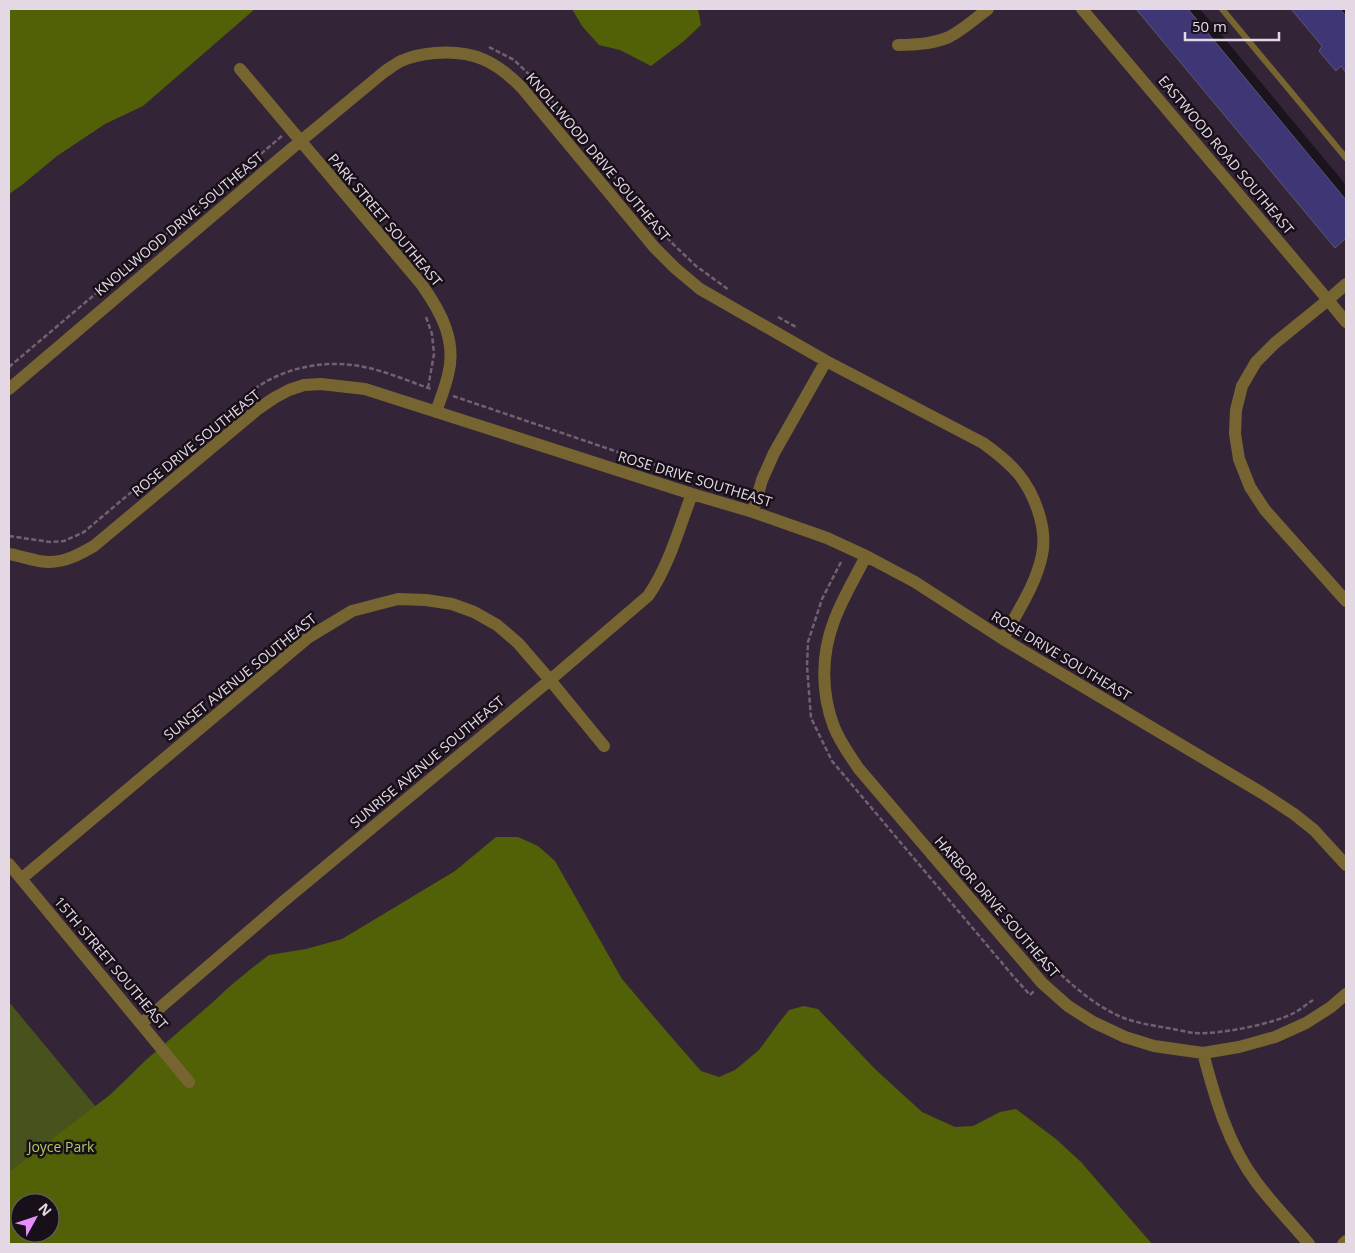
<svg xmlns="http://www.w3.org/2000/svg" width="1355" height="1253" font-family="'Open Sans',sans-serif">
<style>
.green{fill:#48521d}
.forest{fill:#526007;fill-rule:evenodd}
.shadow{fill:#0007}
.building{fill:#3f3675;stroke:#5a5872}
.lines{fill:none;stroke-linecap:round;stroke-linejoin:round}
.path{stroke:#716273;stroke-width:2.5;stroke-dasharray:5 2.5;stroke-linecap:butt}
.service{stroke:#776531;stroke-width:6}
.minor{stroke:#776531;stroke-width:12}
.tertiary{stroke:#776531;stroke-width:12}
.labels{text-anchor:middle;stroke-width:5;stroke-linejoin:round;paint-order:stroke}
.street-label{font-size:14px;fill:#e4d8e5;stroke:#181019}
.park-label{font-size:14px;fill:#b4ca60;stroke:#181019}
</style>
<rect width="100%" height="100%" fill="#342437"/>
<path class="green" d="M9,1002L135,1154L50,1203H20V1233L9,1244Z"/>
<path class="forest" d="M9,9H255L143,106L105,124L57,156L22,185L9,194Z
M572,9H698L701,25L684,41L651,66L620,50L599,45L582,26Z
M496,837H518L538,846L555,861L622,979L667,1032L701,1071L719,1077L735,1070L759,1050L778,1024L789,1010L804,1006L818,1009L875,1069L922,1112L955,1127L973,1126L1000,1112L1016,1109L1056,1139L1081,1162L1152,1244H9V1172L111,1094L146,1060L213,1002L229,987L252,968L269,955L306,949L342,939L455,871ZM20,1203H50V1233H20Z"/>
<path class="shadow" d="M1138,9H1200L1346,185V237L1335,246Z
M1292,9H1346V71L1324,46Z"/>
<path class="building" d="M1136,9H1188L1346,200V238L1335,248Z
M1291,9H1340L1346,16V73L1341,66L1336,71L1329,63L1319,51L1322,46Z"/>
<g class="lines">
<path class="path" d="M489,47L514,60L534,79L649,218L672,243L696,266L729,290
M426,317L432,334L434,354L428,388
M778,317L796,327
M9,367L282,136
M453,396L671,470
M9,536L50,542L64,541L84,532L251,391C258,387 264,382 271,379C300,364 337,360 369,368C390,373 411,382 431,389
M841,562L822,599L808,642L807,666L811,718L832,761L1013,976L1030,995L1034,991
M1050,974L1055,969C1074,987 1095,1005 1119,1016C1135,1023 1151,1025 1167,1028C1176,1029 1185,1032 1194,1033C1218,1035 1273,1024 1294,1013C1301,1009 1307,1004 1313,1000"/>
<path class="service" d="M1222,9L1346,158"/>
<path class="minor" d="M898,45C915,45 933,44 949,37C963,30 976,18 988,9
M240,69L422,285C441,312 457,341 448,375C445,388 440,400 436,412
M1346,322L1328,300L1275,343L1256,362L1242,386L1236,410L1235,434L1239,459L1250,487L1265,510L1346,601
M9,389L291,149L384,72C390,68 395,64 401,61C412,56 423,54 435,53C473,50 496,61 522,88L654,247L675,268L700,289L826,361L983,443C1011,463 1029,480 1039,514C1043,527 1045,541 1042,555C1036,585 1017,612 1003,639
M753,512L762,480L774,453L826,361
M9,554C22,556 36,562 49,562C66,562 80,554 94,546L258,409L274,398L289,390L304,385L321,384L365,389L692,494L753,512L827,538L866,556L915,582L1003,639L1262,793L1294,814L1314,830L1346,865
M866,556C855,578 842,599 834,621C821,655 821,693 834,727C840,742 850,756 859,769L1042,983L1068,1006L1093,1022L1125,1037L1154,1046L1203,1053L1239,1047L1275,1037L1306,1023L1331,1007L1346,994
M9,864L189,1082
M21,879L309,637L352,611L398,599L426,600L452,604L474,612L497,625L518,643L550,680L604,746
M141,1024L284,901L550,680L648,596C669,566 679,528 692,494
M1203,1053C1215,1098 1228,1145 1257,1183C1273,1204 1292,1224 1309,1244
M1343,1244L1346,1241"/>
<path class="tertiary" d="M1082,9L1328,300L1346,284"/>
</g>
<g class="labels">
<g class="street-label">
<text transform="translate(1226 155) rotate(50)" y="5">EASTWOOD ROAD SOUTHEAST</text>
<text transform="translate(598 157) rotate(50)" y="5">KNOLLWOOD DRIVE SOUTHEAST</text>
<text transform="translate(385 220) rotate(50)" y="5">PARK STREET SOUTHEAST</text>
<text transform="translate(179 224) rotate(-40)" y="5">KNOLLWOOD DRIVE SOUTHEAST</text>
<text transform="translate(196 443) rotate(-39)" y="5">ROSE DRIVE SOUTHEAST</text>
<text transform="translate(695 479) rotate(17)" y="5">ROSE DRIVE SOUTHEAST</text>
<text transform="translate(1061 656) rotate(31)" y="5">ROSE DRIVE SOUTHEAST</text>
<text transform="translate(240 677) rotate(-39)" y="5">SUNSET AVENUE SOUTHEAST</text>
<text transform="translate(427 762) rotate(-40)" y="5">SUNRISE AVENUE SOUTHEAST</text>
<text transform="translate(997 907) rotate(49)" y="5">HARBOR DRIVE SOUTHEAST</text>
<text transform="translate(111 963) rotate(50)" y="5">15TH STREET SOUTHEAST</text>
</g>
<g class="park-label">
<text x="61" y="1152">Joyce Park</text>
</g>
</g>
<rect width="1355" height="1253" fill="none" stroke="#e4d8e5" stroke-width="20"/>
<g transform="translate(35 1218) rotate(50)"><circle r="24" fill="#181019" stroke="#6a606b"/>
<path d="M0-4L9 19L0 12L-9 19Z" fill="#ea8dfc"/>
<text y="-8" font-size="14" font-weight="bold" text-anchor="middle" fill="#e4d8e5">N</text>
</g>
<path d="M1185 32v8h94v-8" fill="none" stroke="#e4d8e5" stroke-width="2.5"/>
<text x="1192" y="32" font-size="15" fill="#e4d8e5" stroke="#181019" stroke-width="4" paint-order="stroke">50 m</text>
</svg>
